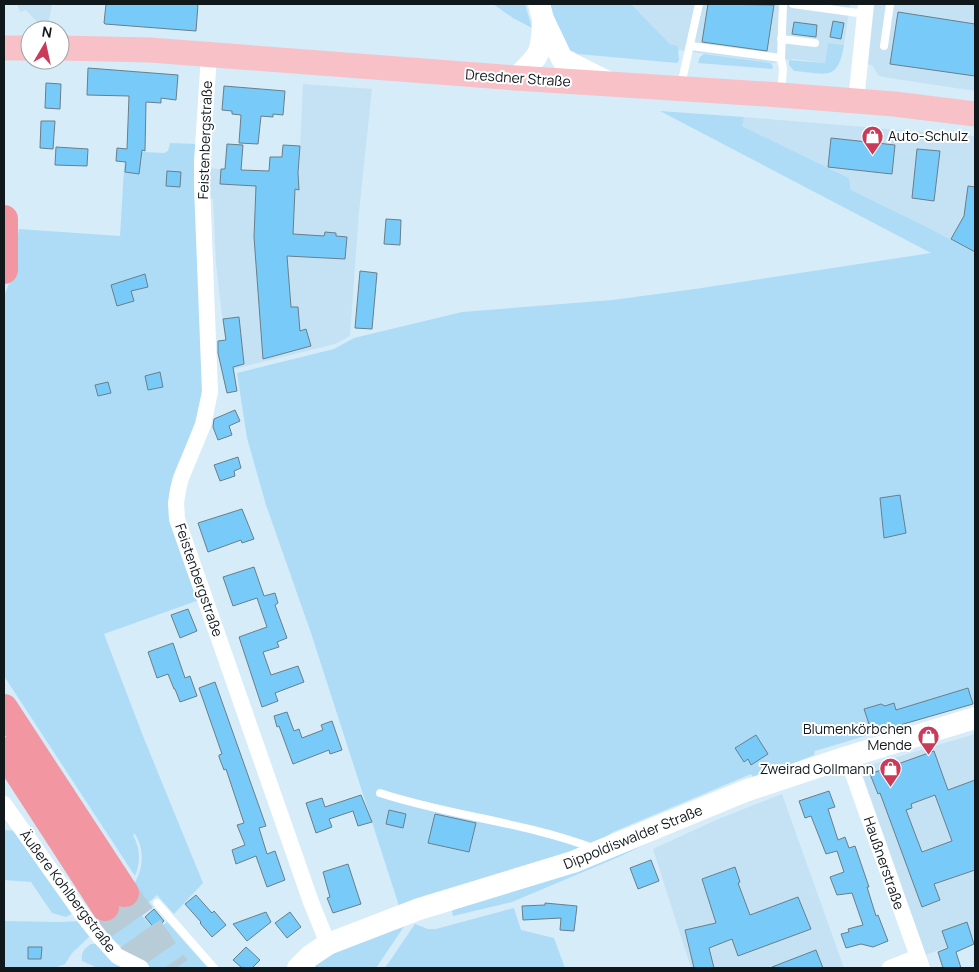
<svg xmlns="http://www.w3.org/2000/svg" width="979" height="972" font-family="Manrope,sans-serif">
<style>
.built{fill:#c5e2f4}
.green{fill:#aedcf7}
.building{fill:#78cbf8;stroke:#6a7e89;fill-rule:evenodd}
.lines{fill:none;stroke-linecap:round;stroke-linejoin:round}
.highway-tunnel{stroke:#b8ccd8;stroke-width:28;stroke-dasharray:28 14;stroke-linecap:butt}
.lane{stroke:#fff;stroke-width:8}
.street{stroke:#fff;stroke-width:16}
.secondary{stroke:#fff;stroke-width:22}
.primary{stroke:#f7c1c7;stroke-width:25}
.highway{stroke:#f297a2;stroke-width:28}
.labels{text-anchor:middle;stroke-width:4;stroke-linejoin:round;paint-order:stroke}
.street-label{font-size:14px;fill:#10181c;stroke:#fff}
.poi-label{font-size:14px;fill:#10181c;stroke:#fff;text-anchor:end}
</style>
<rect width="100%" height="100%" fill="#d6ecf9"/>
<path class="built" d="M17,4H52L48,26L37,22L26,10L20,12Z
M631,4H850L844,45L828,43L825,63L793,59L773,63L678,50V46L670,44Z
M873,4H975V91L883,77L878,75L872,65L866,64Z
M303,84L372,89L359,212L350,336L335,344L234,369L224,333L216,263L213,199L207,198L206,168L299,174Z
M744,117L975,136V253L931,229L851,190L849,178L742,126Z
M975,734V936L926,955L860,768Z
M782,794L844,968H691L653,849L716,820Z"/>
<path class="green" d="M493,4H525L532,28L513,18Z
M548,4H631L670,44L678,46L679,60L677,63L578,54L568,49Z
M828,43L844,45C838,83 825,73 794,71L789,65V60L825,63Z
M704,54L771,63L773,67L772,69L698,63L700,57Z
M660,111L744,117L742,126L849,178L851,190L931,229L975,253V703L815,751L814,755L754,779L751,774L613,832L597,842L400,909L311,633L266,505L247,438L237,373L334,349L354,338L462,312L612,300L695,289L931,253Z
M170,143L198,144L205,394L176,476L199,600L104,634L143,736L203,883L174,914L157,895L149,902L153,907L142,916L156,931L167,922L208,968H152L124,952L125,950L103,931L92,917C103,911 128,892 135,882C144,867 144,848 135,834L133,835C140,848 141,862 135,876L4,676V296L11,279L19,229L120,236L125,151L164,153L168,151Z
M4,830L16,831L73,913L66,917L52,913L31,882L4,880Z
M662,836L621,856L512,902L453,916L452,911L457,906Z
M514,908L521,930L554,938L565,968H385L415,924L428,929H436Z
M4,921L60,922L79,921L90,936L72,953L65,964L57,967L4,968Z
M405,925L376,968H308L321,957Z
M91,944H96L130,968H98L82,961C81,952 84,949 91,944Z"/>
<path class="building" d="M106,4H198L196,31L105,24L104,23Z
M708,4L774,5L767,51L702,42Z
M898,12L975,24V76L890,64Z
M833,21L844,23L841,39L830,37Z
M794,22L817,25L816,37L792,34Z
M88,68L178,75L176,100L161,98V103L146,102L145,151L142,150L139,174L125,172L126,162L116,161L117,148L127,149L129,96L87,95Z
M46,83L61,84L60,109L45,108Z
M224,86L285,91L283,115L273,114V117L261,116L258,144L239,143L241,115L232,114V111L222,110Z
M41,121H55L53,149L40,148Z
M831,138L895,145L892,174L828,167Z
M227,144L243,145L241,170L269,171L270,157H282L283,145L300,146L298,173L299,190L295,189L293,234L324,236L325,232L336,233V236L347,237L345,259L287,256L291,307H298L300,331L306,329L311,346L263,359L254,237L256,186L220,184L221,169H225Z
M56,147L88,149L87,166L55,165Z
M917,149L940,151L934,201L912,198Z
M167,171L181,172L180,187L166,186Z
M968,186L975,187V252L951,239L964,216Z
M386,219L401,220L400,245L384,244Z
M360,271L377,273L372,329L355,328Z
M145,274L148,287L131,291L134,301L117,306L111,285Z
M239,317L244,364L233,367L237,391L227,393L218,353V341L226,340L223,319Z
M160,372L163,387L148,390L145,376Z
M108,382L111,393L98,396L95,385Z
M235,410L240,421L229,426L232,435L218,440L213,427L214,419Z
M238,457L241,468L234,471L235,476L220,481L214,465Z
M900,495L906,533L884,538L880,498Z
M242,509L254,539L242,543L241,540L208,552L198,523Z
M254,567L264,596L275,593L278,603L275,605L287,638L277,642L279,647L263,652L271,675L298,666L304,682L275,693L278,701L262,707L239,637L267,627L257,598L233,606L223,577Z
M188,609L197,631L180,638L171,615Z
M173,643L185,678L190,676L197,696L180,702L175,689H174L168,674L157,678L148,652Z
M215,682L266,826L259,828L267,854L275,851L285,880L267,887L256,856L236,864L232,850L245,845L237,825L244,823L226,769L224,770L219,757V755L222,754L199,688Z
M968,688L973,704L872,733L864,709L881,704L885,706L894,703L896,710Z
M287,712L294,731L299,729L302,738L323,730L321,725L332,721L342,750L330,754L329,750L293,764L279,726L277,727L274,716Z
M756,735L768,754L751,765L748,759L744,762L735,748Z
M934,751L948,790L975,780V870L934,884L940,900L922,907L880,793L878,794L870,774ZM935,795L952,841L922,852L906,810L912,808L911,804Z
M829,791L835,807L828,809L838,840L845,837L849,848L855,846L869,887H867L876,916L878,915L888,941L873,947L861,944L846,948L841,934L849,932L848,929L863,925L852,893L837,895L830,877L844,872L837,851L826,854L811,816L805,818L799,801Z
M361,795L372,822L358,826L353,811L329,819L332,827L316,833L306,803L322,798L325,807Z
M389,810L406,814L403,828L386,824Z
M435,814L476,823L469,852L428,843Z
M651,860L659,881L638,889L630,868Z
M348,864L361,904L333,913L327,898L330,897L323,872Z
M735,867L740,882L738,883L750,915L798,897L811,929L738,956L732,939L709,948L714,968H694L685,930L716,923L702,879Z
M196,895L212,913L214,911L226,925L212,937L200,923L201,922L185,904Z
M545,903L577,906L574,931L560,930L561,918L523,920L522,906L545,905Z
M154,909L164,921L155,929L145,917Z
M266,912L271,922L247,941L233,924Z
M290,912L301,927L287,938L275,923Z
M967,922L974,944L956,952L961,968H943L938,952L948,948L942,931Z
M28,947H42L41,959H28Z
M246,947L260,960L252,968H242L233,960Z
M816,950L823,968H772V967Z"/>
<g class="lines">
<path class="highway-tunnel" d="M125,893L176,968
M105,907L147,968"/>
<path class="lane" d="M793,4L865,14
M781,39L815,43
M691,46L781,58
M884,46L890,4
M681,85L699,4
M781,93L783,69L781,58L783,4
M380,793C450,816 524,822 593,848
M157,903L214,968"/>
<path class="street" d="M209,55L202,162V186L210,392L203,425L181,478L178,490L176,503L177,519L311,902L328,944
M856,101L866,4
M847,757L922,968
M4,804L81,913L100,937L117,956L141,968
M890,968L918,957"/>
<path class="secondary" d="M539,4L543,19L562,59L610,83
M516,78C540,55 542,54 543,20
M298,968L310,956L328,944L419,909L573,862L745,791L847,757L975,718"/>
<path class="primary" d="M4,48H30
M60,48L150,50L516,78L780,95L894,104L975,114"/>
<path class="highway" d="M4,219V270
M4,708L125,893
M4,751L105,907"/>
</g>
<defs>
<symbol id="shop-pin" viewBox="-11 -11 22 30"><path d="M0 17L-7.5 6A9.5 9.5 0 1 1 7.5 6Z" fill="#ca3a59" stroke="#fff"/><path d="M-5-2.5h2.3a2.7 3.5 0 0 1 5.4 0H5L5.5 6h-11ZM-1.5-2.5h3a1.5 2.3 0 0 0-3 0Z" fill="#fff"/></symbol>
</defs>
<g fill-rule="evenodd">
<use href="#shop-pin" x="860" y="124" width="25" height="34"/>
<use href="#shop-pin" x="916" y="724" width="25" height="34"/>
<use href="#shop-pin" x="878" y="756" width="25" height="34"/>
</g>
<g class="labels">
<g class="street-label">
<text transform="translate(518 78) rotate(4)" y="5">Dresdner Straße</text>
<text transform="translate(205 140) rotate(-88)" y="5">Feistenbergstraße</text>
<text transform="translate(199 580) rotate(71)" y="5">Feistenbergstraße</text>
<text transform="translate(633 837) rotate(-22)" y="5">Dippoldiswalder Straße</text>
<text transform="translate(884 863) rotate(71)" y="5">Haußnerstraße</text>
<text transform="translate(68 891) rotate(53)" y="5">Äußere Kohlbergstraße</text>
</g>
<g class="poi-label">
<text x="888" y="141" text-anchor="start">Auto-Schulz</text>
<text x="912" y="734">Blumenkörbchen<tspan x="912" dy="16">Mende</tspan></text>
<text x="874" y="774">Zweirad Gollmann</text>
</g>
</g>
<rect width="979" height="972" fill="none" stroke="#10181c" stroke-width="10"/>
<g transform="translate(45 45) rotate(9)"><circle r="24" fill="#ffffff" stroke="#9fa3a4"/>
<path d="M0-4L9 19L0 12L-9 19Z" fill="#ca3a59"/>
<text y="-8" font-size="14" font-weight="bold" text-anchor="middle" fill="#10181c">N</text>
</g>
</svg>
